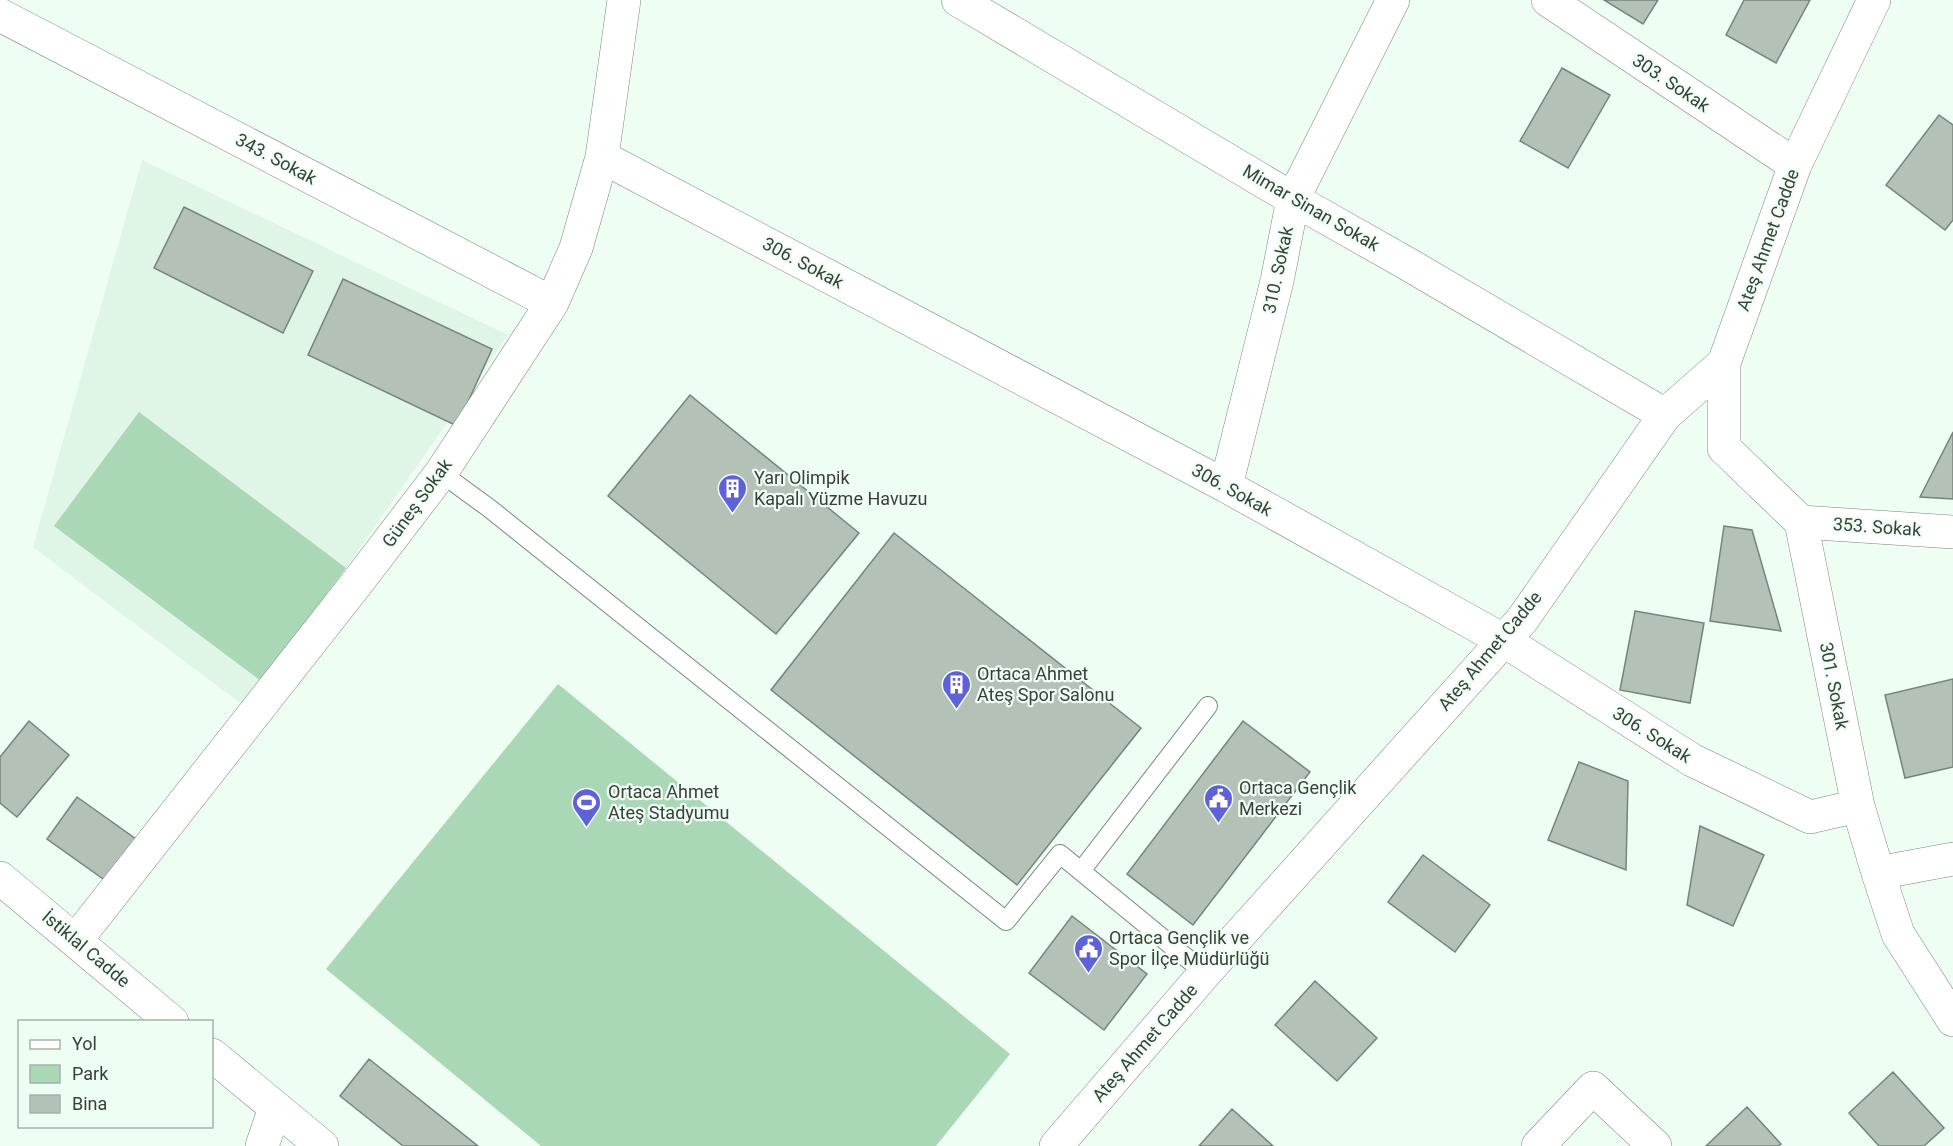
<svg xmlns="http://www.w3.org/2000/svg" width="1953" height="1146" font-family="Roboto,sans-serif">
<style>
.built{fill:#dff5e5}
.green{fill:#aad8b7}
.building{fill:#b3c1b6;stroke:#77847b;stroke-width:1.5}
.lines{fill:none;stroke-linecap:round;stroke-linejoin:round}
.service-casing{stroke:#79867c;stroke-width:20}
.minor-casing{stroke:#79867c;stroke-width:34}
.tertiary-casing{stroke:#79867c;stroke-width:34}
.service{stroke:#fff;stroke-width:18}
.minor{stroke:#fff;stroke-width:33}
.tertiary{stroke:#fff;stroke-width:33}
.labels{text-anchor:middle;stroke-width:4.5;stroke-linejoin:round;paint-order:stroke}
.street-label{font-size:18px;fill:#393f3a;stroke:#effef3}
.poi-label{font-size:18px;fill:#393f3a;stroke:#effef3;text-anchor:start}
</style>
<rect width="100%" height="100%" fill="#effef3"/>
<path class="built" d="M142,160L508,335L248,709L33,547Z"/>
<path class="green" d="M139,412L346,568L261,681L54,526Z
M558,684L1010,1054L936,1146H541L326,969Z"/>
<path class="building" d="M1604,0H1658L1643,24Z
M1744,0H1810L1776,63L1726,35Z
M1562,68L1610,95L1568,168L1520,141Z
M1939,115L1953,125V220L1945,230L1886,185Z
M184,207L313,271L283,333L154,268Z
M343,279L492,349L457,426L308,355Z
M690,395L859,533L776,634L608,496Z
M1953,432V499L1920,497Z
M1724,526L1752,530L1781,631L1710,621Z
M894,533L1141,728L1017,885L771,690Z
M1635,611L1704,623L1690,703L1620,690Z
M1953,679V767L1905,778L1885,695Z
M29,721L69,755L17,817L0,803V757Z
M1243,721L1310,772L1193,925L1127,874Z
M1579,762L1628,781L1626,870L1548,840Z
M77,797L143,844L113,886L47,839Z
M1700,826L1764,855L1733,926L1687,905Z
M1423,855L1490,905L1455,952L1388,902Z
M1072,916L1147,974L1104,1030L1029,973Z
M1315,981L1377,1038L1337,1081L1275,1025Z
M369,1059L478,1146H403L340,1096Z
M1893,1072L1944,1128L1924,1146H1879L1849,1113Z
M1747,1107L1781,1144L1778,1146H1706Z
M1232,1109L1273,1146H1199Z"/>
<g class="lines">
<defs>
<path id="service" d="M441,473L489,508L1006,921L1060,854L1205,973
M1081,871L1208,706"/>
<path id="minor" d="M958,0L1293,199L1406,263L1665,415
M1548,0L1795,165
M0,15L552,303
M602,157L1226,486L1503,640L1692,760L1810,817L1858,806
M1724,363V448L1801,522L1858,806L1878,873L1898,934L1953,1020
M1226,486L1277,281L1293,199L1393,0
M1801,522L1953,532
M1878,873L1953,859
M76,940L360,579L441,473L552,303L576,248L602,157L624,0
M262,1146L275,1108
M1056,1146L1205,973L1522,620L1665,415L1724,363L1795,165L1874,0
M1538,1146L1593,1088L1655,1146"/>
<path id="tertiary" d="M0,878L172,1022
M212,1055L322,1146"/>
</defs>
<use href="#service" class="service-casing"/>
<use href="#minor" class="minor-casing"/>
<use href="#tertiary" class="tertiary-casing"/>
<use href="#service" class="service"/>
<use href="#minor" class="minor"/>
<use href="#tertiary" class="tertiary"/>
</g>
<defs>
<symbol id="building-pin" viewBox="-11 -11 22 30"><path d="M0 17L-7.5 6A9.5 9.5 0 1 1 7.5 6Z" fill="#5f61d9" stroke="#effef3"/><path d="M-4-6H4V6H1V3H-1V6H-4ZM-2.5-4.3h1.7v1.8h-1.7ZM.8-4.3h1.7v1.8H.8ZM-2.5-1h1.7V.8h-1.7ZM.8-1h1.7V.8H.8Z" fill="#fff"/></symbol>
<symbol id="civic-pin" viewBox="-11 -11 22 30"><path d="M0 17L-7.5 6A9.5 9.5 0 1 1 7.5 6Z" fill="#5f61d9" stroke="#effef3"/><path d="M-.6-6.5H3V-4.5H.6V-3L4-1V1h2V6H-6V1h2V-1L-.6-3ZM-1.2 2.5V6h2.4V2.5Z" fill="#fff"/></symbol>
<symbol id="stadium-pin" viewBox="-11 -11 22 30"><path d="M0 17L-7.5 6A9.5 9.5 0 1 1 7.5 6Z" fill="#5f61d9" stroke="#effef3"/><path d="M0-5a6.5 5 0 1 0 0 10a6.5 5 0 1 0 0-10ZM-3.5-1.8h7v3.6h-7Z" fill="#fff"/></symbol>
</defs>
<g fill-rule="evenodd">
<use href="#building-pin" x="716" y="472" width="33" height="45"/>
<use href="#building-pin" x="940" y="668" width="33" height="45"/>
<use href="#civic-pin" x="1202" y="782" width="33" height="45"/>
<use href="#stadium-pin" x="570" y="786" width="33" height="45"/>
<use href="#civic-pin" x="1072" y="932" width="33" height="45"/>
</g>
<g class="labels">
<g class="street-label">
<text transform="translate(1671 83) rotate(34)" y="6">303. Sokak</text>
<text transform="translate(276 159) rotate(28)" y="6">343. Sokak</text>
<text transform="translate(1311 208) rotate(30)" y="6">Mimar Sinan Sokak</text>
<text transform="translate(1768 240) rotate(-70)" y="6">Ateş Ahmet Cadde</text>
<text transform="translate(803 263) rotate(28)" y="6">306. Sokak</text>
<text transform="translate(1278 270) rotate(-78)" y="6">310. Sokak</text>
<text transform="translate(1232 490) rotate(29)" y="6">306. Sokak</text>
<text transform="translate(417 503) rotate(-54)" y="6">Güneş Sokak</text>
<text transform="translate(1877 527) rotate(4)" y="6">353. Sokak</text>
<text transform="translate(1490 651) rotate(-50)" y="6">Ateş Ahmet Cadde</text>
<text transform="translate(1834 686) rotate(79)" y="6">301. Sokak</text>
<text transform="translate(1652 735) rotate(32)" y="6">306. Sokak</text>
<text transform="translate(86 949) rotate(40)" y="6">İstiklal Cadde</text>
<text transform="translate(1145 1043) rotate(-49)" y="6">Ateş Ahmet Cadde</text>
</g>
<g class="poi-label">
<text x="754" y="484">Yarı Olimpik<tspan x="754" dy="21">Kapalı Yüzme Havuzu</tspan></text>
<text x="977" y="680">Ortaca Ahmet<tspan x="977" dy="21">Ateş Spor Salonu</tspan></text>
<text x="1239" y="794">Ortaca Gençlik<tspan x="1239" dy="21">Merkezi</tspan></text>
<text x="608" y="798">Ortaca Ahmet<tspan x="608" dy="21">Ateş Stadyumu</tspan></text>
<text x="1109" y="944">Ortaca Gençlik ve<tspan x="1109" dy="21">Spor İlçe Müdürlüğü</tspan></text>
</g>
</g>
<rect x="18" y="1020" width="195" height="108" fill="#effef3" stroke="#a6b2a9" stroke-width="1.5"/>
<rect x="30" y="1040" width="30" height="9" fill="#ffffff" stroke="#a6b2a9" stroke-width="1.5"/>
<text x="72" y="1050" font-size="18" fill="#393f3a">Yol</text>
<rect x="30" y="1065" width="30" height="18" fill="#aad8b7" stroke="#a6b2a9" stroke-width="1.5"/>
<text x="72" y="1080" font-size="18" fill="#393f3a">Park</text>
<rect x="30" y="1095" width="30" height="18" fill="#b3c1b6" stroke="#a6b2a9" stroke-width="1.5"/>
<text x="72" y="1110" font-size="18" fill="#393f3a">Bina</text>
</svg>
